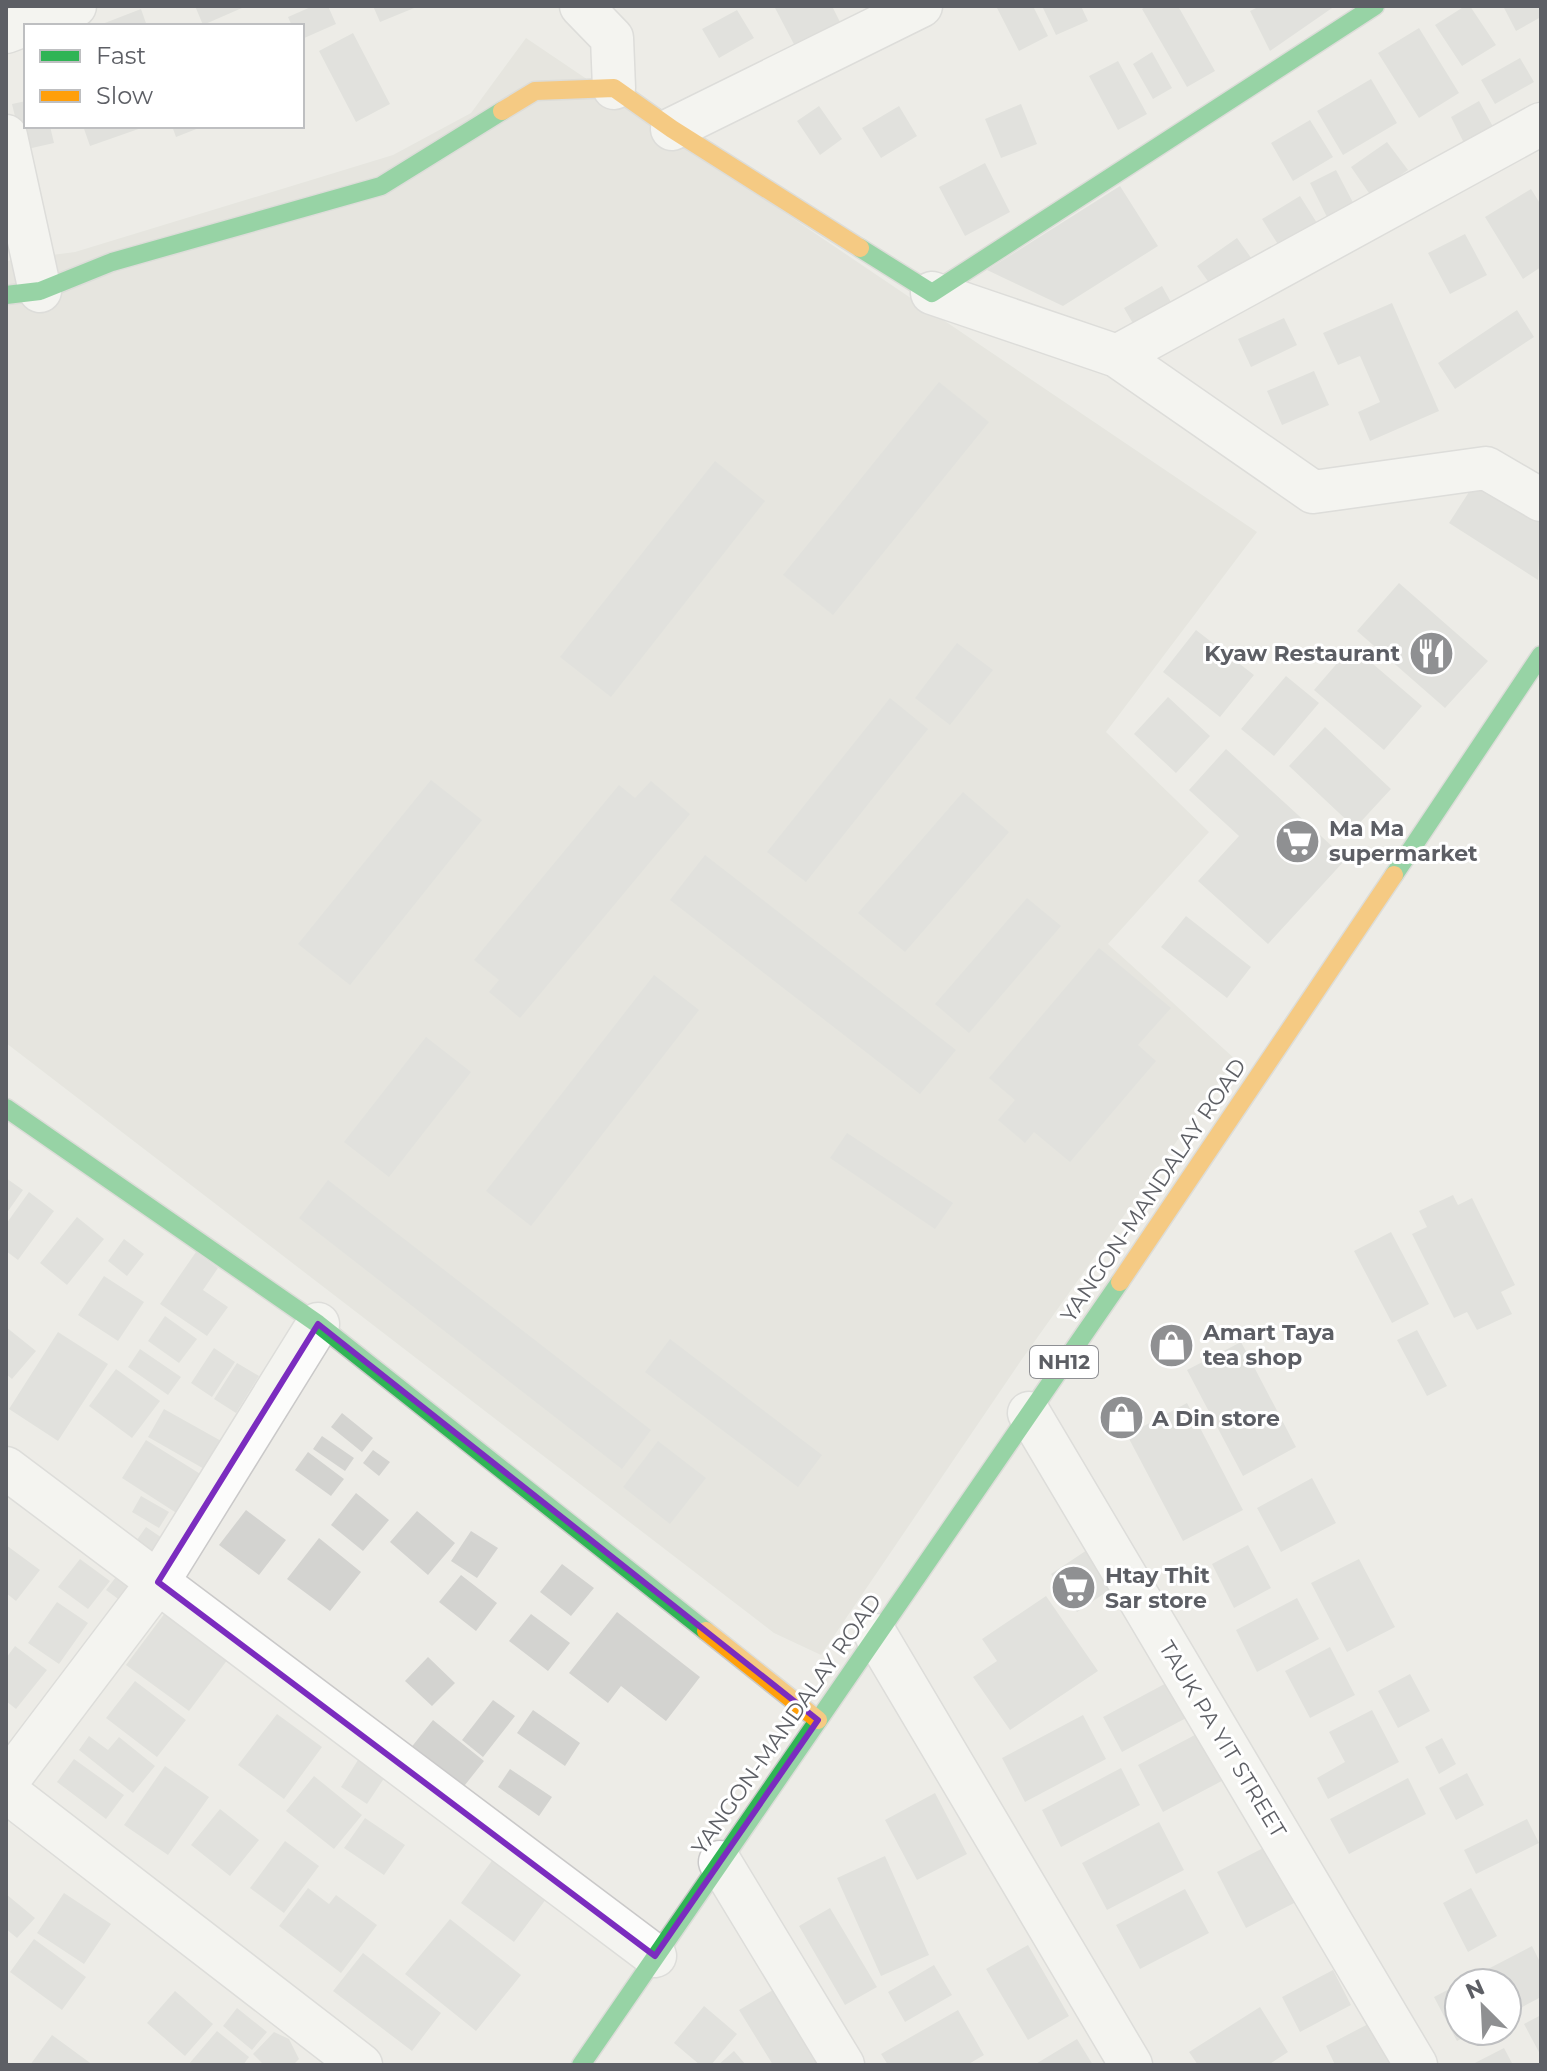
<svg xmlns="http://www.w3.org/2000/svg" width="1547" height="2071" font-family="Montserrat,sans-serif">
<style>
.education{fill:#dddcd5}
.building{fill:#d3d3d0}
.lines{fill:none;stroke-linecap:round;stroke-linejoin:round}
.street-casing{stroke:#cac9c9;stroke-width:45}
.fast-casing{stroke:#c9c9c7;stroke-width:21}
.slow-casing{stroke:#c9c9c7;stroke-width:21}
.street{stroke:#fcfcfb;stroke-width:42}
.fast{stroke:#30b455;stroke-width:18}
.slow{stroke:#ff9f0a;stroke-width:18}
.marked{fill:none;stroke:#7b2cbf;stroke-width:6;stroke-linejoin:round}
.labels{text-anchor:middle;stroke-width:6;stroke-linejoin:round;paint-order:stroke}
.shield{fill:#fff;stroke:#8e8f93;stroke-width:2}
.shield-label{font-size:20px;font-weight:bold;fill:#5d5f65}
.poi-label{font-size:22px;font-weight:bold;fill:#5d5f65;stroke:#fff;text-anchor:start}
.street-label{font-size:22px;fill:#5d5f65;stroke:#fff}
</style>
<rect width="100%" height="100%" fill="#edece7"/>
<path class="education" d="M526,38L1257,532L1106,732L1209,832L1108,944L1235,1059L1020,1362L821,1655L774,1633L6,1043V261L75,252L393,155L471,113Z"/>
<path class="building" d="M195,6H242V8L203,25Z
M313,6H328L336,24L302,39V26H292L288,17Z
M373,6H419L380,22Z
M774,6H832L842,26L797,50Z
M996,6H1033L1048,36L1019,51Z
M1042,6H1081L1088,21L1056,35Z
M1147,6H1178L1215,71L1187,87L1142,9Z
M1260,6H1335L1270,51L1250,11Z
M1465,6H1470L1496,45L1462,66L1435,25Z
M1503,6H1541V17L1516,31Z
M141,9L147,26H97Z
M737,10L754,38L719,58L702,29Z
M1419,28L1459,93L1419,118L1378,53Z
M353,33L390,104L356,122L319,51Z
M1152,52L1172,88L1153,99L1133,64Z
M1520,58L1534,82L1495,104L1481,80Z
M1118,61L1147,114L1118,130L1089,76Z
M1371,79L1397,123L1343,155L1317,111Z
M26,101V126H50L54,143L23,150L12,104Z
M1479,101L1497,134L1467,149L1451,117Z
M1021,104L1037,144L1001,158L985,119Z
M819,106L842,139L820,155L797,121Z
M899,106L917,136L881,158L862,128Z
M1310,120L1333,157L1293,181L1271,143Z
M83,126H147L90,146Z
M172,126H204L176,137Z
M1387,142L1408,170L1371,196L1351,167Z
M985,163L1010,212L965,236L939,187Z
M1336,170L1358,212L1331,225L1310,183Z
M1120,186L1158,246L1063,306L987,270Z
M1531,189L1541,205V267L1523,279L1485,217Z
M1300,196L1317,223L1279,246L1262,219Z
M1465,234L1487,275L1450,294L1428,253Z
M1237,238L1259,269L1220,298L1197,266Z
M1162,286L1176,311L1138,332L1124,308Z
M1392,303L1439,411L1370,441L1358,412L1380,402L1360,356L1338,365L1323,333Z
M1517,310L1534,337L1455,389L1438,363Z
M1284,318L1297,345L1251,367L1238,339Z
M1314,371L1329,405L1282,425L1267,391Z
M939,382L989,422L833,615L783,575Z
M715,461L765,501L611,697L560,657Z
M1478,478L1541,518L1538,580L1449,523Z
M1399,583L1488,661L1445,708L1357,631Z
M1196,630L1254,675L1220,717L1163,672Z
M957,643L993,670L950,725L915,698Z
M1352,646L1422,706L1384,750L1314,690Z
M1286,676L1319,703L1274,756L1241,729Z
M1168,697L1210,736L1176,773L1134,734Z
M890,698L928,729L806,882L767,852Z
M1325,727L1391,789L1355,828L1289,766Z
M1226,749L1346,859L1268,944L1198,881L1239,836L1189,790Z
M431,780L482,820L350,985L298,944Z
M651,781L690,814L520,1018L489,992L499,980L474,960L619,785L635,798Z
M963,792L1009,832L905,952L858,913Z
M705,855L956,1050L920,1094L670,900Z
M1027,898L1061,926L969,1033L935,1004Z
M1186,916L1251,967L1227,998L1161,947Z
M1099,948L1171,1008L1138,1045L1156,1061L1070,1162L1034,1132L1025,1143L998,1120L1015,1100L989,1078Z
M654,975L699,1010L531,1226L486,1191Z
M426,1037L471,1072L389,1177L344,1142Z
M847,1133L953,1203L935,1229L830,1158Z
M6,1178L23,1190L6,1214Z
M328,1180L651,1430L622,1469L299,1218Z
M29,1192L54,1211L18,1260L6,1251V1224Z
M1453,1195L1458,1205L1472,1198L1515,1285L1501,1292L1512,1314L1477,1330L1467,1312L1454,1318L1412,1234L1427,1227L1419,1211Z
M77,1217L104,1239L67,1285L40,1263Z
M1391,1232L1429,1304L1392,1323L1354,1251Z
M124,1239L144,1254L127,1276L108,1261Z
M196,1252L218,1268L203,1290L228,1307L207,1336L160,1304Z
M104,1276L144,1302L118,1341L78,1315Z
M165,1316L197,1339L179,1363L148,1341Z
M6,1327L36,1351L12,1379L6,1374Z
M1417,1330L1447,1386L1427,1396L1397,1340Z
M58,1332L108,1364L58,1441L9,1409Z
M670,1339L822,1455L798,1487L645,1372Z
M1241,1342L1296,1447L1243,1476L1187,1370Z
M214,1348L235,1362L212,1397L191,1383Z
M140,1349L181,1377L168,1395L128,1367Z
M237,1363L259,1376L236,1413L214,1399Z
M116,1369L160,1401L132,1438L89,1406Z
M1187,1403L1243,1510L1183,1541L1127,1435Z
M164,1409L223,1442L206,1470L148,1437Z
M342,1413L373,1438L362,1452L331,1427Z
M322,1436L354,1458L345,1471L313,1449Z
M146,1440L202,1475L178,1514L122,1478Z
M658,1441L706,1478L670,1524L623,1487Z
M373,1450L390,1462L379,1476L363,1463Z
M308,1452L344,1479L331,1496L295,1470Z
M1312,1478L1336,1523L1281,1552L1257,1508Z
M356,1493L389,1520L363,1551L331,1525Z
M141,1496L169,1512L159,1528L132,1512Z
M246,1510L286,1540L259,1575L219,1545Z
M417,1511L455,1543L428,1575L390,1542Z
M146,1527L174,1546L162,1563L134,1544Z
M471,1531L498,1548L477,1578L451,1561Z
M319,1538L361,1572L330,1611L287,1579Z
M6,1545L40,1570L16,1601L6,1593Z
M1248,1545L1271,1588L1234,1608L1212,1564Z
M1093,1546L1118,1584L1077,1612L1051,1574Z
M80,1559L110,1581L88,1609L58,1587Z
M1359,1559L1395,1627L1347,1652L1311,1583Z
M562,1564L594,1588L571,1616L540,1592Z
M122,1569L141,1584L125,1604L106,1590Z
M461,1575L497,1603L476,1631L439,1602Z
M1046,1596L1098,1671L1010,1730L973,1677L997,1661L982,1639Z
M1297,1598L1319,1639L1257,1672L1236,1630Z
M57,1602L88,1623L59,1664L28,1643Z
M617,1612L700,1677L666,1721L621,1686L608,1703L569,1673Z
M165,1613L228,1659L189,1711L126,1665Z
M531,1614L570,1643L548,1671L509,1641Z
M15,1646L47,1670L16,1709L6,1701V1658Z
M1330,1647L1355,1695L1310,1718L1285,1671Z
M428,1657L455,1683L432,1706L405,1681Z
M1410,1674L1430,1711L1398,1728L1378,1691Z
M1172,1680L1190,1716L1122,1752L1103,1717Z
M135,1681L186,1720L157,1757L106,1718Z
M493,1700L515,1716L483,1757L462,1740Z
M533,1710L580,1743L565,1766L517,1733Z
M1372,1710L1399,1762L1328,1799L1317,1778L1345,1762L1329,1732Z
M277,1714L322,1747L284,1799L238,1765Z
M1083,1715L1106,1759L1025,1802L1002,1758Z
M433,1720L484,1761L461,1790L410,1749Z
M1210,1727L1235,1774L1163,1812L1138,1765Z
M89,1736L108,1750L119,1737L155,1766L133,1793L79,1750Z
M1442,1738L1456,1764L1439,1774L1425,1747Z
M74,1759L124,1795L106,1819L57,1782Z
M358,1760L385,1777L367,1804L341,1787Z
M165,1766L209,1797L168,1855L124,1825Z
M1121,1768L1140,1805L1061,1847L1042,1810Z
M510,1769L552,1797L539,1816L498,1787Z
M1467,1773L1484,1805L1456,1820L1439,1788Z
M314,1776L362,1815L334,1849L286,1811Z
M1408,1778L1426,1814L1349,1854L1330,1819Z
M935,1793L967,1854L917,1880L885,1820Z
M220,1809L259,1840L230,1876L191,1845Z
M365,1818L405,1845L384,1875L344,1848Z
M1527,1819L1539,1843L1476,1874L1464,1850Z
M1159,1822L1184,1870L1107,1910L1082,1863Z
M285,1841L319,1866L284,1913L250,1888Z
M1267,1846L1296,1902L1246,1928L1217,1872Z
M499,1851L552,1891L514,1942L461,1903Z
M885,1856L929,1955L881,1976L837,1878Z
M308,1888L329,1904L336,1895L377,1925L341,1973L279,1926Z
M1471,1888L1497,1936L1468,1952L1443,1903Z
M1185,1889L1209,1933L1140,1969L1116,1925Z
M64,1893L111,1924L84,1964L37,1933Z
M6,1894L35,1918L17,1938L6,1929Z
M830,1908L877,1987L845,2005L799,1926Z
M450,1919L521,1975L476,2031L405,1974Z
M34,1939L86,1977L62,2010L10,1972Z
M1028,1945L1069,2016L1028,2040L986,1969Z
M1532,1946L1541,1964V1997L1507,2015V1983H1461Z
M363,1953L441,2013L412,2051L333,1991Z
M934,1965L952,1995L905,2022L888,1992Z
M1333,1970L1351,2005L1300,2032L1282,1997Z
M1459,1984V2031H1476L1457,2041L1434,1997Z
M773,1990L817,2065H773L739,2010Z
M175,1991L213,2024L185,2056L147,2023Z
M704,2006L737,2034L711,2065H700L674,2043Z
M1260,2007L1288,2052L1268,2065H1198L1189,2052Z
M237,2008L267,2032L252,2050L223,2026Z
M958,2010L984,2055L967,2065H888L881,2054Z
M1541,2015V2056L1524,2024Z
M1372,2022L1395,2065H1335L1326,2046Z
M217,2031L249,2057L243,2065H188Z
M274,2032L289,2039L299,2059L293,2065H264L253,2054Z
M52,2035L93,2065H30Z
M1077,2039L1093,2065H1034Z
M1504,2048L1513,2065H1471Z
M734,2051L746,2065H718Z"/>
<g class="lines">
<defs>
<path id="street" d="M581,6L612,38L614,88
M6,32L75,6
M672,129L921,6
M6,136L40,291
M932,293L1117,356L1541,124
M1117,356L1313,492L1486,468L1541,500
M1029,1413L1416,2065
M6,1468L655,1956
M876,1635L1131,2065
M6,1783L158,1582L318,1324
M6,1791L361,2065
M720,1862L843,2065"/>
<path id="fast" d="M860,248L932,293L1375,6
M6,295L40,291L112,262L381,186L502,111
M1394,875L1541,655
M6,1108L318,1324L706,1631
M581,2065L1120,1282"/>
<path id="slow" d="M502,111L535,91L614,88L672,129L860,248
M1120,1282L1394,875
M706,1631L818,1720"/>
</defs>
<use href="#street" class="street-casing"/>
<use href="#fast" class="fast-casing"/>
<use href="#slow" class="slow-casing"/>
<use href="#street" class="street"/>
<use href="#fast" class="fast"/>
<use href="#slow" class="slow"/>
</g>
<path d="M0 0H1547V2071H0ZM318,1324L818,1720L655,1956L158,1582Z" fill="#edece7" fill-opacity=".55" fill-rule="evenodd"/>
<path class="marked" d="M318,1324L818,1720L655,1956L158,1582Z"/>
<defs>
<symbol id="restaurant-disc" viewBox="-11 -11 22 22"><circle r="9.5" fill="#8f9092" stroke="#fff"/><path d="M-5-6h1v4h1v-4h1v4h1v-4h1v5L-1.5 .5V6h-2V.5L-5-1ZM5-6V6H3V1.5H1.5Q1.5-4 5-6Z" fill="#fff"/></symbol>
<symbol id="supermarket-disc" viewBox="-11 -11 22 22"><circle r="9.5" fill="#8f9092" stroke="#fff"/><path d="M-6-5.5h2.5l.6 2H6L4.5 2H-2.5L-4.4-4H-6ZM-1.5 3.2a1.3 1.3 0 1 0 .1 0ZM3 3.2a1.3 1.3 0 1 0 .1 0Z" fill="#fff"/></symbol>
<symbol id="shop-disc" viewBox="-11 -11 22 22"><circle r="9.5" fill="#8f9092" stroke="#fff"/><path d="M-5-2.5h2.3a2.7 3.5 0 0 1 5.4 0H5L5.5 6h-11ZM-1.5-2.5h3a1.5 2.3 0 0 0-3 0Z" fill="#fff"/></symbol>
</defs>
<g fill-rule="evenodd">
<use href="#restaurant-disc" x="1406" y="628" width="51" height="51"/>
<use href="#supermarket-disc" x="1272" y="816" width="51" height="51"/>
<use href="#shop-disc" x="1146" y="1320" width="51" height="51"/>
<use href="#shop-disc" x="1096" y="1392" width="51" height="51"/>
<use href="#supermarket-disc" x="1048" y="1562" width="51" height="51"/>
</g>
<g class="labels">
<rect class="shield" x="1030" y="1346" width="68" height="32" rx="6"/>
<g class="shield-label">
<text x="1064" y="1369">NH12</text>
</g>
<g class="poi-label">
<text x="1400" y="661" text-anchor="end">Kyaw Restaurant</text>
<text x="1329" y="836">Ma Ma<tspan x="1329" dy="25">supermarket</tspan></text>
<text x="1203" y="1340">Amart Taya<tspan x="1203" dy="25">tea shop</tspan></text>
<text x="1152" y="1426">A Din store</text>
<text x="1105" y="1583">Htay Thit<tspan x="1105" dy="25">Sar store</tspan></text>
</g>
<g class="street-label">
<text transform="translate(1153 1190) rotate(-56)" y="8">YANGON-MANDALAY ROAD</text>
<text transform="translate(786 1724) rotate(-55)" y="8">YANGON-MANDALAY ROAD</text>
<text transform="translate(1223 1739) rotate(59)" y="8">TAUK PA YIT STREET</text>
</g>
</g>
<rect width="1547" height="2071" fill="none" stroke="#5d5f65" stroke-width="16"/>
<rect x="24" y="24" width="280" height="104" fill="#ffffff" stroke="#bebfc1" stroke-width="2"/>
<rect x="40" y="50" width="40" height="12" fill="#30b455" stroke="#bebfc1" stroke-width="2"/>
<text x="96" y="64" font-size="24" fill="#5d5f65">Fast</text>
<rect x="40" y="90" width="40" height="12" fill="#ff9f0a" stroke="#bebfc1" stroke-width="2"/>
<text x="96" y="104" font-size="24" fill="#5d5f65">Slow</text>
<g transform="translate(1483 2007) rotate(336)"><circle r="38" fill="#ffffff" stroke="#bebfc1" stroke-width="2"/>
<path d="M0-6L14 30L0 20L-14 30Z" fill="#8f9092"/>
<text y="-12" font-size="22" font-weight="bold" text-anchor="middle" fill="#5d5f65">N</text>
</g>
</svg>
